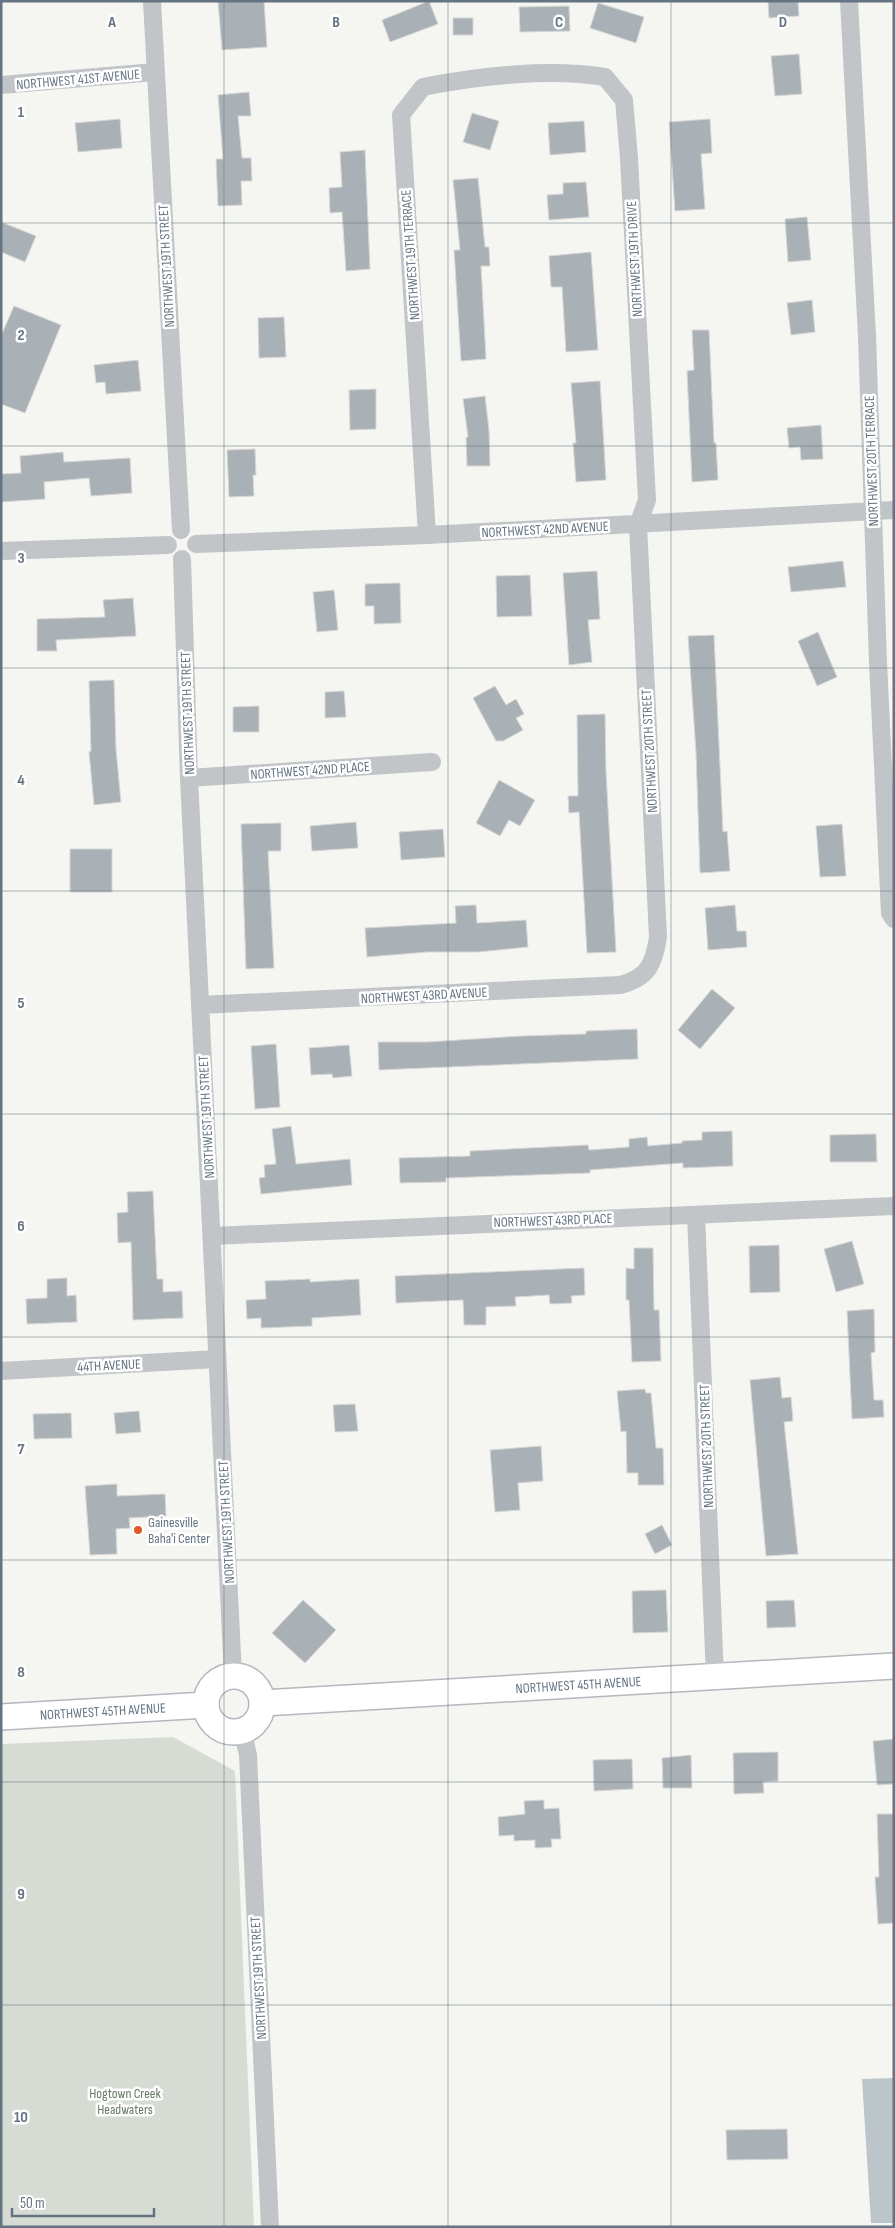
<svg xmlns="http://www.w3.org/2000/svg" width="895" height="2228" font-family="'Sofia Sans Condensed',sans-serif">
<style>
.green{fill:#d6dcd3}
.water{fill:#bcc5ca}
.building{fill:#aab1b6;stroke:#d7d7d5}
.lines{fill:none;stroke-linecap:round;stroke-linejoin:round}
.secondary-casing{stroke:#b3b8bc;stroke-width:28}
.street{stroke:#c1c5c8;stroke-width:18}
.secondary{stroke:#fff;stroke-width:25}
.grid{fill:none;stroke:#657482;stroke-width:1;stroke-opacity:0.55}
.poi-dot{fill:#df5928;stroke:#fff;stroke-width:2}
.labels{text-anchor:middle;stroke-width:5;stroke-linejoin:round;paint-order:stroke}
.street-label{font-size:14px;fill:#657482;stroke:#fff}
.poi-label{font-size:14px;fill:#657482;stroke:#fff;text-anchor:start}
.park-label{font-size:14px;fill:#677a64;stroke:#fff}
.grid-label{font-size:16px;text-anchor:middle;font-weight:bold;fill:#657482;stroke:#fff;stroke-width:5;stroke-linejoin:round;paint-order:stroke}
</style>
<rect width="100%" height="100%" fill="#f5f5f2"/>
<path class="green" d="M173,1737L235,1771L254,2227H1V1744Z"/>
<path class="water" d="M894,2078V2223H871L862,2079Z"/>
<path class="building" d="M218,1H264L267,47L222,50Z
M429,1L438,24L390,42L382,20Z
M768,1H798L799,16L769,18Z
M598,3L644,17L636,43L590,28Z
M569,6L570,31L520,32L519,7Z
M453,18H473V35H453Z
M799,54L802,94L775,96L771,56Z
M249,92L251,116H238L242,158H251L252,181H241L242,205L218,206L216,159H223L218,95Z
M472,113L499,121L490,150L463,142Z
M120,119L122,148L78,152L75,123Z
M710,119L712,153L701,154L705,209L675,211L669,122Z
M584,121L586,152L550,155L548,123Z
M365,150L370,269L346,271L342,212L330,213L329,188L342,187L340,152Z
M478,178L485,247H489L490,266H481L486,359L461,361L454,250H460L453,180Z
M586,182L589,217L549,220L547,195L563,194V183Z
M807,217L811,260L788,262L785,219Z
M1,222L36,236L25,262L1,252Z
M591,252L598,350L566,352L562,287H551L549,256Z
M812,300L815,332L791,335L787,303Z
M14,306L61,325L25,413L1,404V336Z
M284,317L286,357L259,358L258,318Z
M692,330H709L714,443H716L718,480L692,482L687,371L694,370Z
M138,360L141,391L106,394L105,382L96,383L94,365Z
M600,381L606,480L576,482L573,443H576L571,383Z
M376,389V429L350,430L349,390Z
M485,396L489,430L490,466H467L466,437H468L463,399Z
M821,425L823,459L801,460L800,447L789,448L787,428Z
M255,449L256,475H253L254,496L229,497L227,450Z
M63,452L64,462L130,458L132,493L91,496L89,478L44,482L45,499L1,502V474L21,473L20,456Z
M843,561L846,587L791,592L788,567Z
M597,571L600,619L588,620L592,662L569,665L563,573Z
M530,575L532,616L497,617L496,576Z
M400,583L401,623L374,624V606H365V584Z
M334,590L338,630L317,632L313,592Z
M133,598L136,636L56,640L57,651H37V619L105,617L103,600Z
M818,632L837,677L817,686L798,641Z
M714,635L723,832L727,831L730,871L700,873L696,752L688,636Z
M114,680L116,749L121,802L94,805L89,752L91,751L89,681Z
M495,686L506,705L516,699L524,714L516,718L523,730L503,741H496L473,698Z
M344,691L346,717L325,718V692Z
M259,706V732H233V707Z
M605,714L606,772L616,952L587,953L579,812L569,813L568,796H578L577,715Z
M499,780L535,800L520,826L509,820L500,836L476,823Z
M356,822L358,848L312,851L310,826Z
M281,823V851H268L274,968L246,969L241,824Z
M842,824L846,876L820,877L816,826Z
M443,829L445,857L401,860L399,832Z
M70,849H112V892H70Z
M476,905L477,923L526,920L528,947L478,952H428L367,957L365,928L456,923L455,906Z
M735,905L737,931H746L747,947L708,950L705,908Z
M712,989L735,1008L700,1049L678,1030Z
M637,1029L638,1059L379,1070L378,1042H427L521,1036L586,1034V1031Z
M276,1044L280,1107L255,1109L251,1046Z
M349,1045L352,1076L333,1078L332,1074L311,1075L309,1048Z
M291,1126L296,1164L350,1159L352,1185L261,1194L259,1178L265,1177L264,1165L276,1164L272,1129Z
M732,1131L733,1166L683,1168V1163L590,1170V1173L446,1178V1182L400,1183L399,1158L470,1156V1151L588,1145L589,1150L629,1147V1139L647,1137L648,1146L682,1143V1141L702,1140V1132Z
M876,1134L877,1162H830V1135Z
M153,1191L157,1279H163V1292L182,1291L183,1318L133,1320L131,1242L118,1243L117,1213L128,1212L127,1192Z
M852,1241L864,1284L836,1292L824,1249Z
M779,1245L780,1292L750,1293L749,1246Z
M634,1248H653L654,1310H659L661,1361L632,1362L629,1300H626V1268L634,1269Z
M584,1268L585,1295L571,1296L572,1303L550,1304L549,1295L515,1297L516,1306L486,1307V1325H464L463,1300L396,1303L395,1276Z
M67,1278V1296L76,1295L77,1322L27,1324L26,1299L47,1298V1279Z
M310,1279V1282L359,1279L361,1315L312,1318V1326L261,1328V1318L247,1319L246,1300L266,1299L265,1281Z
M874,1309L875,1352L871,1353L874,1400H883L884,1417L852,1419L847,1311Z
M780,1377L782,1398L791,1397L793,1421L784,1422L798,1554L766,1556L750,1380Z
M645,1389L646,1393H651L656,1448H663L664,1485H638V1473H627L626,1431L621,1432L617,1391Z
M355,1404L358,1431L335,1432L333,1405Z
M139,1411L141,1432L116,1434L114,1413Z
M71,1413L72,1438L34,1439L33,1414Z
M541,1446L543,1481L518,1483L520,1510L495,1512L490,1450Z
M117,1484V1496L165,1494L166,1516L129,1518L130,1528L116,1529L117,1554L90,1555L85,1486Z
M662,1525L672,1545L655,1554L645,1534Z
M666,1590L668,1632L633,1633L632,1591Z
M303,1600L336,1630L305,1663L272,1633Z
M794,1600L796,1627L767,1628L766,1601Z
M894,1739V1784L877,1785L873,1741Z
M778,1752V1781L763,1782L764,1793L734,1794L733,1753Z
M691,1755L692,1788H663L662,1758Z
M632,1759L633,1789L594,1791L593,1760Z
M544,1800V1809L559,1808L561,1839H551L552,1847L535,1848V1840L514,1841V1835L499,1836L498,1817L525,1814L524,1801Z
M877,1814H894V1923L878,1924L875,1877H879Z
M787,2129L788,2159L727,2160L726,2130Z"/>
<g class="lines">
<defs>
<g id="secondary">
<circle cx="234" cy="1704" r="28"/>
<path id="s1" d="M263,1703L894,1666"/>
<path id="s2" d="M1,1717L206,1705"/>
</g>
</defs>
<use href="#secondary" class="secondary-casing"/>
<path class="street" d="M152,1L181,530
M849,1L867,336L878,662L890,913L894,919
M1,85L155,72
M196,544L427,535L894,510
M1,551L168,545
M182,559L189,778L233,1676
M189,778L432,762
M200,1005L620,985C648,978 654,964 658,937L638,525L647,500L629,158L624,100L605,77C549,68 478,76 423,87L401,115L427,535
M696,1215L715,1677
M212,1236L894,1206
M1,1371L217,1359
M242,1730L248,1755L270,2227"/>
<use href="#secondary" class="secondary"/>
</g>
<path class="grid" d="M224,1V2227M448,1V2227M671,1V2227M1,223H894M1,446H894M1,668H894M1,891H894M1,1114H894M1,1337H894M1,1560H894M1,1782H894M1,2005H894"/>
<circle class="poi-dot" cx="138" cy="1530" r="5"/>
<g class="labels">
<g class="street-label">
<text transform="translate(78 79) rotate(-5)" y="5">NORTHWEST 41ST AVENUE</text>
<text transform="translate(410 255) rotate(-94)" y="5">NORTHWEST 19TH TERRACE</text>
<text transform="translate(634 259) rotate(-93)" y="5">NORTHWEST 19TH DRIVE</text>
<text transform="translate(166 266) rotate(-93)" y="5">NORTHWEST 19TH STREET</text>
<text transform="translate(871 461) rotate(-92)" y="5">NORTHWEST 20TH TERRACE</text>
<text transform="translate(545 529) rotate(-3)" y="5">NORTHWEST 42ND AVENUE</text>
<text transform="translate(187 713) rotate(-92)" y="5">NORTHWEST 19TH STREET</text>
<text transform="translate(649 751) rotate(-93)" y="5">NORTHWEST 20TH STREET</text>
<text transform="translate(310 770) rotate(-4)" y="5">NORTHWEST 42ND PLACE</text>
<text transform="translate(424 995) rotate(-3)" y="5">NORTHWEST 43RD AVENUE</text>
<text transform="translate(206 1117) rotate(-93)" y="5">NORTHWEST 19TH STREET</text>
<text transform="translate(553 1220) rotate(-2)" y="5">NORTHWEST 43RD PLACE</text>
<text transform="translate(109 1365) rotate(-3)" y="5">44TH AVENUE</text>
<text transform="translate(706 1446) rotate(-92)" y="5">NORTHWEST 20TH STREET</text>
<text transform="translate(226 1522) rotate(-93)" y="5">NORTHWEST 19TH STREET</text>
<text dy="5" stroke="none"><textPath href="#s1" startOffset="316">NORTHWEST 45TH AVENUE</textPath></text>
<text dy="5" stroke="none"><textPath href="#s2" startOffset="102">NORTHWEST 45TH AVENUE</textPath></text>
<text transform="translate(258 1978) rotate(-93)" y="5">NORTHWEST 19TH STREET</text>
</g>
<g class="poi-label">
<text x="148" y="1527">Gainesville<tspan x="148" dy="16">Baha'i Center</tspan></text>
</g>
<g class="park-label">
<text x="125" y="2098">Hogtown Creek<tspan x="125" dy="16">Headwaters</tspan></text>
</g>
</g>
<g class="grid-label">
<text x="112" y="27">A</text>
<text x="336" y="27">B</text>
<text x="559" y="27">C</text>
<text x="783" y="27">D</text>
<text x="21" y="117">1</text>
<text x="21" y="340">2</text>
<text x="21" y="563">3</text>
<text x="21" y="785">4</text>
<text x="21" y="1008">5</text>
<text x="21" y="1231">6</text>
<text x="21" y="1454">7</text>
<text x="21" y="1677">8</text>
<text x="21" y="1899">9</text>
<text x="21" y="2122">10</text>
</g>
<rect width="895" height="2228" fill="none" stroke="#657482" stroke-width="5"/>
<path d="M12 2208v8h142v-8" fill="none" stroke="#657482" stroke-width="2.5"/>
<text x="20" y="2208" font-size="15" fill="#657482" stroke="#ffffff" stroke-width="4" paint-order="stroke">50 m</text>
</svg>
